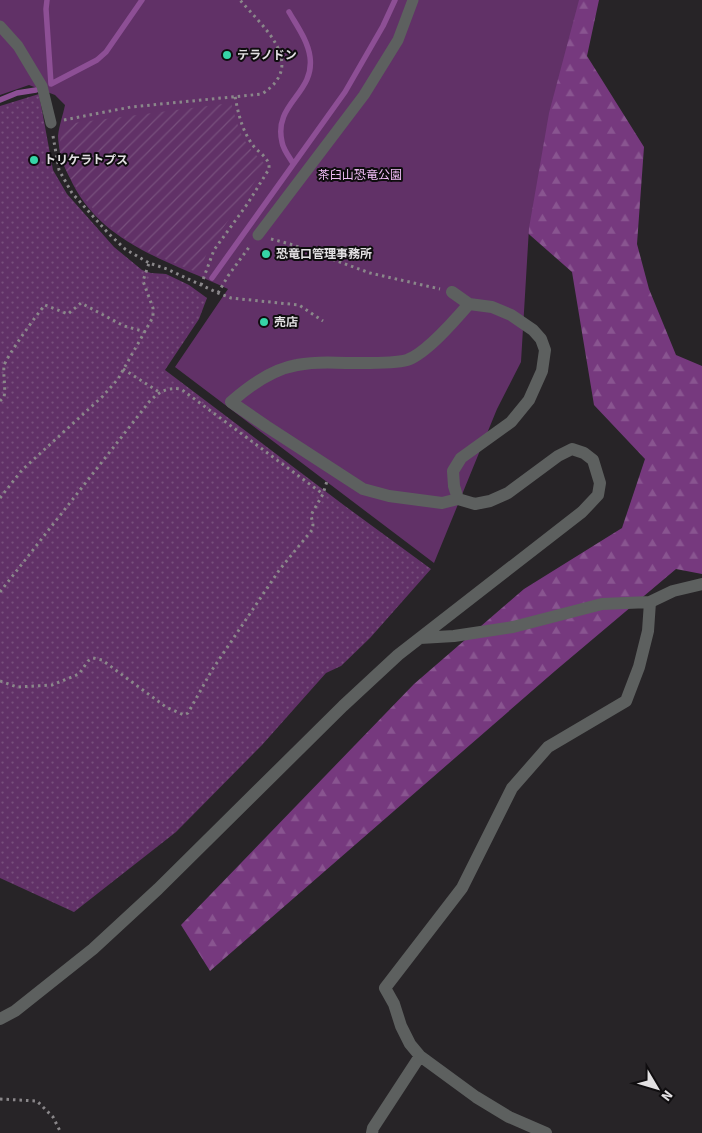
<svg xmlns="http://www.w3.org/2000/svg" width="702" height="1133" font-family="'Source Sans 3','Noto Sans JP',sans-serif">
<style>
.grass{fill:url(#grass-dots)}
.forest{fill:url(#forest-firs)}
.park{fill:#613167}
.garden{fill:url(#garden-furrows)}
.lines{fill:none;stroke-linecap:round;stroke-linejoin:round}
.stream{stroke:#8d4f95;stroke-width:5.5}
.path{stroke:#8a878a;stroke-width:3;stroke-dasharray:2.5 4;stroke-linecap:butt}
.service{stroke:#5d605f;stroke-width:11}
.minor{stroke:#5d605f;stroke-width:12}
.poi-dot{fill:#36d4a7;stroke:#0f0d0f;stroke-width:2}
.labels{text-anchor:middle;stroke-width:4;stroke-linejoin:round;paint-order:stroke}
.poi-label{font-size:12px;font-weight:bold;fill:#e2e0e2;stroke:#0f0d0f;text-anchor:start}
.park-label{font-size:12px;fill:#efbcf5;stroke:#0f0d0f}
</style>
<defs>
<pattern id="grass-dots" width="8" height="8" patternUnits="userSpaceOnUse" patternTransform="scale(1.25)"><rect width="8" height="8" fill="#613167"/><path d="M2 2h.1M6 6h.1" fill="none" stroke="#774f7c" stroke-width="1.8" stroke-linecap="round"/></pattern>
<pattern id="forest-firs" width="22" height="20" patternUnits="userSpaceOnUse" patternTransform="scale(1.25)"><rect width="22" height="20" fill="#76397e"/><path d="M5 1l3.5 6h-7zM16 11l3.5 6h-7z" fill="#895590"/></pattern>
<pattern id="garden-furrows" width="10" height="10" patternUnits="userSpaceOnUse" patternTransform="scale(1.25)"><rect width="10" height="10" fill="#613167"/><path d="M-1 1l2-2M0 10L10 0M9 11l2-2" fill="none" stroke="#774f7c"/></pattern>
</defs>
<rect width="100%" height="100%" fill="#272427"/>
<path class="grass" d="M39,94L53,170L67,194L114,247L142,270L151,273L166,274L189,285L207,298L199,319L165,370L345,506L431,569L370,638L341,666L326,673L262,745L176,832L74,912L0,878V106Z"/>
<path class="forest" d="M313,0H599L587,56L644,147L637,244L649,289L676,355L702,366V574L676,569L555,671L210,971L181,925L414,684L524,589L622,528L645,459L594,405L572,272L466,179Z"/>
<path class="park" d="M0,0H579L549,113L529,228L521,362L497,409L434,563L175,367L228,289C167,260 98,243 69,176C64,165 58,148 58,136C59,126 63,115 65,105L55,95L29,85L0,95Z"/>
<path class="garden" d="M231,103C240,133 241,141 264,163V168L208,250L199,273C176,264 153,255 132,243C107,228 49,168 61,137C63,131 69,127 74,123Z"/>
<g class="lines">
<path class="stream" d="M47,0L46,9L51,84L97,60L106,52L142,0
M289,12C297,26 308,41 310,57C315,94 273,103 282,142C283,149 289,157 293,163
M0,100L17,93L36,90
M212,278L345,92L383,26L395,0"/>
<path class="path" d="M64,120L131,107L262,94C308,64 263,27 240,0
M53,136L59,170L72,193L108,233L125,249L149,263L167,269L218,293L231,298L299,305L323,321
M271,239L290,244L370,273L440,289
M201,285L214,250L248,203L269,169C270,157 258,153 252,144C242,130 238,113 235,96
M218,293L228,276L250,246
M123,369L159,392
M0,401L4,397C6,387 3,376 4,366C6,357 37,314 45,305L68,314L81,303L124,326L146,332
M0,498L22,470L103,396L118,379L153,317V308L143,281L149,263
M0,592L149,402C159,392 166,387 181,389L323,494
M0,681L17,687L52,685L79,674L88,661L93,658L102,660L166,707L184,715L188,713L212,670L280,569L312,530L313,525L311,515L323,494L327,481
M0,1099L37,1101L53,1117L61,1133"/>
<path class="service" d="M0,26L18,46L42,86L51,123
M258,235L364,95L398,40L413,0"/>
<path class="minor" d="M452,292L469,304L492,307L511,315L533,330L541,339L545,350L542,371L529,400L511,422L461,458L453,471L454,486L458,499
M420,638L454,636L513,627L602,604L650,602L673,591L702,584
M0,1019L15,1011L93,949L158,889L343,706L398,655L582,512L598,495L600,483L593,460L584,453L572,449L558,456L508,493L490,501L475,504L458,499L442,503L389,496L363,489L266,426L231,402C249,386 273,369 297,365C312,362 330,362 346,363C361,363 393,364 407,360C426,354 456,319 469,304
M372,1133L373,1128L420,1056
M546,1133L509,1117L476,1097L420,1056L410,1044L401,1026L394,1004L385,988L462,888L512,788L548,747L626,701L639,667L648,631L650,602"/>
</g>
<g class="poi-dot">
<circle cx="227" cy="55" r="5"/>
<circle cx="34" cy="160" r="5"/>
<circle cx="266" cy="254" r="5"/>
<circle cx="264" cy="322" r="5"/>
</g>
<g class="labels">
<g class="poi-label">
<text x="237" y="59">テラノドン</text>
<text x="44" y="164">トリケラトプス</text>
<text x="276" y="258">恐竜口管理事務所</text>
<text x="274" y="326">売店</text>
</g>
<g class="park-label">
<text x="360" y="179">茶臼山恐竜公園</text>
</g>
</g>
<g transform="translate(657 1088) rotate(128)" stroke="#0f0d0f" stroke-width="4" paint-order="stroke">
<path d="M0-4L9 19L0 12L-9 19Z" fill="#e2e0e2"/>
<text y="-8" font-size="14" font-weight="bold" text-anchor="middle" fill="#e2e0e2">N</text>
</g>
</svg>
